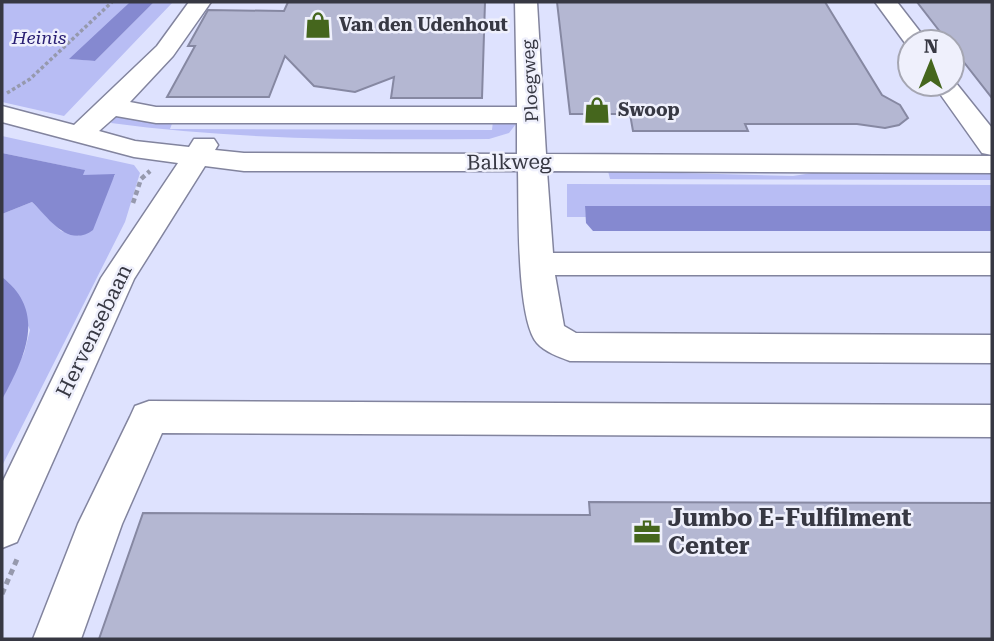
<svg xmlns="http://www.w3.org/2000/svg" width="994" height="641" font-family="'Roboto Serif',serif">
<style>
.green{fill:#b8bdf4}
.water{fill:#8589d0}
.building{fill:#b4b7d2;stroke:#8688a2;stroke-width:2}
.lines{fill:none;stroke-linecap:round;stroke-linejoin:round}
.minor-casing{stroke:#82849e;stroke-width:3}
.path-far2{stroke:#9699ad;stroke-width:3.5;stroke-dasharray:3.5 2.5;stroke-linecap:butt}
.path-far1{stroke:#9699ad;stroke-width:4.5;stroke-dasharray:5 3.5;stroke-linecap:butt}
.path{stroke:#9699ad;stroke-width:5;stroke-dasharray:6 4.5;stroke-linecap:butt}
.minor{fill:#fff;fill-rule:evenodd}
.labels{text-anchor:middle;stroke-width:5;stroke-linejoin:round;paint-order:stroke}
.far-poi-label{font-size:18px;font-weight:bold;fill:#373843;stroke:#eff0fc;text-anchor:start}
.far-park-label{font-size:18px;font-style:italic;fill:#2a2074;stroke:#eff0fc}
.far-street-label{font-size:18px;fill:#373843;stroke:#eff0fc}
.street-label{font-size:21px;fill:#373843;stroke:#eff0fc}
.near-poi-label{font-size:24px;font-weight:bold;fill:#373843;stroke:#eff0fc;text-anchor:start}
</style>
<rect width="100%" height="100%" fill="#dee2fe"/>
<path class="green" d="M2,2H130L72,59L95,61L154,2H173L64,116L2,102Z
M115,115L173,121L170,129L492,130L493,121L516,124L509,133L489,139C363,140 236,140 111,123Z
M2,136L134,165L140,173L125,222L2,466V400L24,353L30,330L9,283L2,277V214L32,202L61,231L79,236L115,175H82L84,170L2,153Z
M843,168H992V180L610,179L608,171L793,176Z
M567,184L992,185V206H585L586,217H567Z"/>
<path class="water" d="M130,2H154L95,61L69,59Z
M2,153L85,170L83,175L115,174L93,230C68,249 48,217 32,202L2,214Z
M585,206H992V231H593L586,223Z
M2,277C48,313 24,358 2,400Z"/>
<path class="building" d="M288,2H485L482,98H391L394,77L355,92L314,86L285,56L269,97H167L195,46H188L208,10L284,11Z
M557,2H825L882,95L900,105L908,118L899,125L885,128L857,124H745L748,131H633L630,114H570Z
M917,2H992V98L952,47V42H948Z
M589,502L992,503V639H99L143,513L590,515Z"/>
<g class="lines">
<defs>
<path id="minor" d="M189,2H211L173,56L130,102L156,107H517L515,2H537L546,154L992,156V173L547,171L553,253H992V275H555L564,326L576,333L992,335V363L570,361C559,357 545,352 537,343C516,319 519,206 518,171H244L205,166L134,279L17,542L2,548V483L101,278L178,163L134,157L2,122V106L74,125L157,46ZM116,116L156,123H517V154L244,153L215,150L218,145L214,139H194L189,147L135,141L99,131Z
M875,2H897L928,42H910L908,47Z
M952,78L992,128V155L982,153L933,84H952Z
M149,401L992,405V437L162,433L122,524L81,639H33L78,524L130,417L135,406Z"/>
</defs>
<use href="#minor" class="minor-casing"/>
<path class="path-far2" d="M7,93L30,79L112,2"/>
<path class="path-far1" d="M133,203L141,179L150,171"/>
<path class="path" d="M2,594L18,557"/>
<use href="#minor" class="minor"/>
</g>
<defs>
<symbol id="shop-bare" viewBox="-9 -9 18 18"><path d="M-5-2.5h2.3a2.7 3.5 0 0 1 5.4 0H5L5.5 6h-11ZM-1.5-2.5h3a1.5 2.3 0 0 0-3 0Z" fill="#45661d" stroke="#eff0fc" stroke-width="2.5" paint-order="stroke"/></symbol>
<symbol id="office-bare" viewBox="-9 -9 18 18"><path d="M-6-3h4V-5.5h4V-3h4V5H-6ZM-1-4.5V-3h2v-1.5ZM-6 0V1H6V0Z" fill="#45661d" stroke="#eff0fc" stroke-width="2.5" paint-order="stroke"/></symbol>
</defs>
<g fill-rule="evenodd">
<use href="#shop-bare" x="299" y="6" width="38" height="38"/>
<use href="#shop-bare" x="578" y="91" width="38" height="38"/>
<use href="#office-bare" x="628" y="513" width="38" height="38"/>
</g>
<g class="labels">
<g class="far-poi-label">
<text x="339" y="31">Van den Udenhout</text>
<text x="618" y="116">Swoop</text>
</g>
<g class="far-park-label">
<text x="39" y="44">Heinis</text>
</g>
<g class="far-street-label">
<text transform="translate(530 81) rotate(-93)" y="6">Ploegweg</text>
</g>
<g class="street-label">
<text transform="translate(509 162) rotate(-1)" y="7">Balkweg</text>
<text transform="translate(94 331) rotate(-64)" y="7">Hervensebaan</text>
</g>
<g class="near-poi-label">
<text x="668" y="526">Jumbo E-Fulfilment<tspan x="668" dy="28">Center</tspan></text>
</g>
</g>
<rect width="994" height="641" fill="none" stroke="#373843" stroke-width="7"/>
<g transform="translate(931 63) rotate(1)"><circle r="33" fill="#eff0fc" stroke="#a5a6b2" stroke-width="2"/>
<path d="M0-5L12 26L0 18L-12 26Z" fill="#45661d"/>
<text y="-10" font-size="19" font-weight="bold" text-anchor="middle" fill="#373843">N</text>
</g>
</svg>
